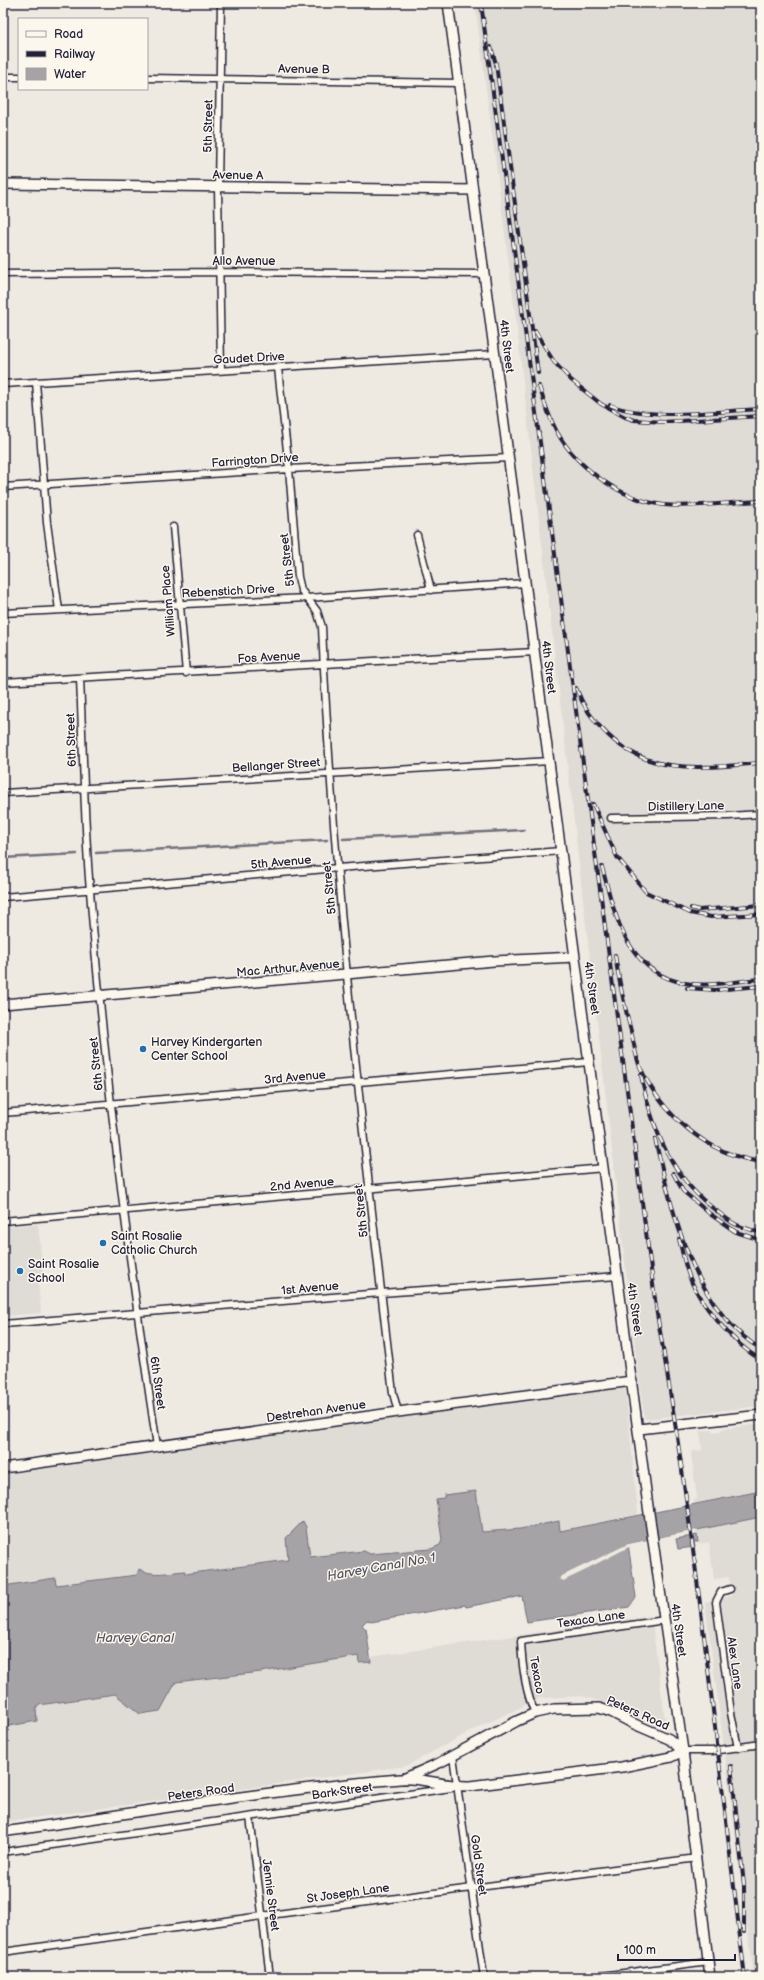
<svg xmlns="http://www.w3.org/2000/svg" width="764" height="1980" font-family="'Balsamiq Sans',sans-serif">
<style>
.built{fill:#dfdbd5}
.water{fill:#a6a3a7;stroke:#716f7c}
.pier{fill:#eeeae2}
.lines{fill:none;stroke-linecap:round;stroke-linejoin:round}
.stream{stroke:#716f7c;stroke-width:2.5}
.street-casing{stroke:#22223b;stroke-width:9}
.secondary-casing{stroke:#22223b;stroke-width:12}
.street{stroke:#fbf7ec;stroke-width:6}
.secondary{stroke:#fbf7ec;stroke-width:9}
.rail-casing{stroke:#22223b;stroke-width:4}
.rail{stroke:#fbf7ec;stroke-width:2.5;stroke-dasharray:8;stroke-linecap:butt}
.poi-dot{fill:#1f6fb2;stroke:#fbf7ec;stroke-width:1.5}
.labels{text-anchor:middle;stroke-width:3;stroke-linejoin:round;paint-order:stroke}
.street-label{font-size:12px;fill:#22223b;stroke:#fbf7ec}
.poi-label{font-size:12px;fill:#22223b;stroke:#fbf7ec;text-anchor:start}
.water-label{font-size:13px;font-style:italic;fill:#575666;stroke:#fbf7ec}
</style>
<rect width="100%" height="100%" fill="#eeeae2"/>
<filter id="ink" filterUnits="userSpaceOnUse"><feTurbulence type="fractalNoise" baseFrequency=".025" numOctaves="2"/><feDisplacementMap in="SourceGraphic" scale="8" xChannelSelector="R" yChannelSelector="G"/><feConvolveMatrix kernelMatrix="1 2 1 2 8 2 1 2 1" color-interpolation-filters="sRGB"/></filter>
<g filter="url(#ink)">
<path class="built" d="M475,3H761V1406L645,1419L639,1383L515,311Z
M38,1224L43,1273L37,1274L41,1313L3,1316V1227Z
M625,1385L638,1514L560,1531L559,1521L520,1529L481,1532L475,1491L445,1495V1498L436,1499L442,1540L440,1545L431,1549L370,1554L364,1551L310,1557L306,1527L303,1521L289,1560L185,1574V1571L154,1574L146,1573L139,1569L137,1575L56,1585L55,1578L3,1586V1474L409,1414Z
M761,1424V1491L695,1503L694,1500L697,1499L691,1452L702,1450L700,1431L711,1430L715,1432L720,1431L722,1429Z
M761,1517V1977H754L705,1602L732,1596L729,1577L714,1579L709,1542L698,1544L696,1530Z
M651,1616L666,1726L629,1709L581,1696L540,1698L475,1729L406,1766L3,1822V1727L37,1721L36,1709L38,1705L115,1694L140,1714L160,1711L175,1682L261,1672L358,1656L359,1663L371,1661L370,1657Z"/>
<path class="water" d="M476,1491L482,1532L520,1529L559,1521L560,1531L761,1491V1517L628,1544L636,1597L629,1607L527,1622L522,1596L466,1607L465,1605L371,1622L367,1620L362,1625L366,1629L371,1662L359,1663L358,1656L261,1672L176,1682L160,1711L140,1714L115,1694L39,1705L36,1709L37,1721L3,1727V1586L55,1578L56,1585L137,1575L139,1569C153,1577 169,1572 185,1571V1574L288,1560L286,1538L303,1521L306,1527L310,1557L364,1551L370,1554L431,1549L440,1545L442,1540L436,1499L444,1498V1495Z
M697,1535L698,1542H694L695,1547L678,1549L676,1539Z"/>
<path class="pier" d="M696,1530L697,1532L631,1546L588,1568V1569L563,1581L561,1579L559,1581L562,1576L628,1544Z"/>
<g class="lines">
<path class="stream" d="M343,839L524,830
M96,853L327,840
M3,858L77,854"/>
<defs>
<path id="street" d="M3,77H19
M147,78L460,83
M3,274L219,272L485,274
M278,368L289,469L298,577L301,590L317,611L322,627C333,883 363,1139 393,1393L398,1412
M221,370L218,187L221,3
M36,382L47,523L59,610
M3,384L495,354
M3,487L289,469L509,458
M173,527L186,673
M417,535L431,590
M3,613L307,598L526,583
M80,678C83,749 84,820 90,891C105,1077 129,1262 157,1446
M3,682L535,652
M3,793L550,761
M611,818L728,816L761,814
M3,897L338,868L561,851
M3,1113L589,1062
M3,1221L604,1168
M3,1324L381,1293L618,1276
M730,1589L721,1592L716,1602L731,1713L738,1748
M535,1713C525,1691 522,1665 521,1641L665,1620
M683,1751H712L761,1744
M453,1756L484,1977
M250,1817L270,1977
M3,1852L451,1788
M3,1952L262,1916L697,1858
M593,1977L709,1962"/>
<path id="secondary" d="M448,3L648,1506L683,1751L710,1977
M3,184L473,190
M3,1004L494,961L575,957
M639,1429L761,1415
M3,1468L398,1412L632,1381
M3,1832C135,1813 267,1790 400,1779C421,1777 446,1787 470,1786L622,1767L671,1757L683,1751L669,1739L632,1723L611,1712L599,1708L554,1709L535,1713L517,1721L439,1763L403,1779"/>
</defs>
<use href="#street" class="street-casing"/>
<use href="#secondary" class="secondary-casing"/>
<use href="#street" class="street"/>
<use href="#secondary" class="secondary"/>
<defs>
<path id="rail" d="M481,3L657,1314C696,1533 717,1756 745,1977
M491,47L496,64L538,373
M535,331L554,362L571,380L601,404L625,417L634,420L663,422L761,416
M539,386C544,402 549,417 557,432C577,468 622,500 664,505C692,508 732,502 761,501
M610,405C651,421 717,411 761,409
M576,688C583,706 594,722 608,735C651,777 706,767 761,763
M593,804L617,857L646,892L690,913L711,917L761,914
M602,867C614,911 625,967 676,981C703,989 734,981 761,979
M691,908L699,910L761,905
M615,955C619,982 625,1008 632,1035C634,1045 636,1057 640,1067C663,1116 707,1154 761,1162
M687,988L715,990L761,986
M641,1075C652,1129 672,1179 718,1212C723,1216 729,1221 735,1224C743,1228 753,1230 761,1233
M655,1139C672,1210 693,1309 761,1349
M673,1173L683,1191L710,1214L736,1232L761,1240
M679,1239C682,1250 684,1262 688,1273C698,1303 734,1344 761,1360
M731,1766L744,1885V1932"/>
</defs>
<use href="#rail" class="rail-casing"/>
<use href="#rail" class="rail"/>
</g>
</g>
<g class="poi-dot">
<circle cx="143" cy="1049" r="4"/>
<circle cx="103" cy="1243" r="4"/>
<circle cx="20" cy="1271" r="4"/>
</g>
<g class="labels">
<g class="street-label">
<text transform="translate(304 69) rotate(1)" y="4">Avenue B</text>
<text transform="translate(208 126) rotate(-89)" y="4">5th Street</text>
<text transform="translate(238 175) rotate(1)" y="4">Avenue A</text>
<text x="244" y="265">Allo Avenue</text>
<text transform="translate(507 346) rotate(83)" y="4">4th Street</text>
<text transform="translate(249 358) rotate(-3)" y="4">Gaudet Drive</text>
<text transform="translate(255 460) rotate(-4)" y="4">Farrington Drive</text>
<text transform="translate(287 560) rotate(-97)" y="4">5th Street</text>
<text transform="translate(228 591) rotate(-3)" y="4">Rebenstich Drive</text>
<text transform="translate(168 601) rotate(-95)" y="4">William Place</text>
<text transform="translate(269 657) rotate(-3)" y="4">Fos Avenue</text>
<text transform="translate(549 667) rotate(83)" y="4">4th Street</text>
<text transform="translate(71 740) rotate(-92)" y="4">6th Street</text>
<text transform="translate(276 765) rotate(-4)" y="4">Bellanger Street</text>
<text transform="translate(686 806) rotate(-1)" y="4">Distillery Lane</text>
<text transform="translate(281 862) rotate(-5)" y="4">5th Avenue</text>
<text transform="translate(329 888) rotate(-96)" y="4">5th Street</text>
<text transform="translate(288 968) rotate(-5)" y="4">Mac Arthur Avenue</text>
<text transform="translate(592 988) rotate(82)" y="4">4th Street</text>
<text transform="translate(96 1064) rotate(-96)" y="4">6th Street</text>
<text transform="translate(295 1077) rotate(-5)" y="4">3rd Avenue</text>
<text transform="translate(302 1184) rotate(-5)" y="4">2nd Avenue</text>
<text transform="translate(361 1211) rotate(-96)" y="4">5th Street</text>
<text transform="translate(310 1288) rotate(-5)" y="4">1st Avenue</text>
<text transform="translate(635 1309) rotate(82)" y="4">4th Street</text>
<text transform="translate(158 1383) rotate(82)" y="4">6th Street</text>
<text transform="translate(316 1411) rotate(-8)" y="4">Destrehan Avenue</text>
<text transform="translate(591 1619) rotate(-8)" y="4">Texaco Lane</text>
<text transform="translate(679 1630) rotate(82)" y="4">4th Street</text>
<text transform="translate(735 1663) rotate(82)" y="4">Alex Lane</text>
<text transform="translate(537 1675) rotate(80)" y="4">Texaco</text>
<text transform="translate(638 1713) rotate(24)" y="4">Peters Road</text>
<text transform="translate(342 1791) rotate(-8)" y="4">Bark Street</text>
<text transform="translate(201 1792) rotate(-8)" y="4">Peters Road</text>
<text transform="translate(479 1865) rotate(82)" y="4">Gold Street</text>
<text transform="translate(348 1893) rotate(-8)" y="4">St Joseph Lane</text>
<text transform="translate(271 1895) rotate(83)" y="4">Jennie Street</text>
</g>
<g class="poi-label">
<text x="151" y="1046">Harvey Kindergarten<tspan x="151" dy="14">Center School</tspan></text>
<text x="111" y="1240">Saint Rosalie<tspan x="111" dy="14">Catholic Church</tspan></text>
<text x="28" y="1268">Saint Rosalie<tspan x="28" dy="14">School</tspan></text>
</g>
<g class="water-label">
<text transform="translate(381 1566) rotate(-10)" y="5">Harvey Canal No. 1</text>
<text x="135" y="1642">Harvey Canal</text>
</g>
</g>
<rect width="764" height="1980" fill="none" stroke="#fbf7ec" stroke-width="16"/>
<rect x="8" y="8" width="748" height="1964" fill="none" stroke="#22223b" stroke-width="1.5" filter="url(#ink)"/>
<rect x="18" y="18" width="130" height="72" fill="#fbf7ec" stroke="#a4a2a5"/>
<rect x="26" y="31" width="20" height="6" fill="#fbf7ec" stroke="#a4a2a5"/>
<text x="54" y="38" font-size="12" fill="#22223b">Road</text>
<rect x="26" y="51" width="20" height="6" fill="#22223b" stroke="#a4a2a5"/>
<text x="54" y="58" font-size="12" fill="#22223b">Railway</text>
<rect x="26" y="68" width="20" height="12" fill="#a6a3a7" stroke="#a4a2a5"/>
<text x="54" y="78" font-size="12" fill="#22223b">Water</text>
<path d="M618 1954v6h117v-6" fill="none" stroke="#22223b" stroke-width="2"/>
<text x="624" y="1954" font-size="12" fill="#22223b" stroke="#fbf7ec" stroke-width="3" paint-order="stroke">100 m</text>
</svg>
